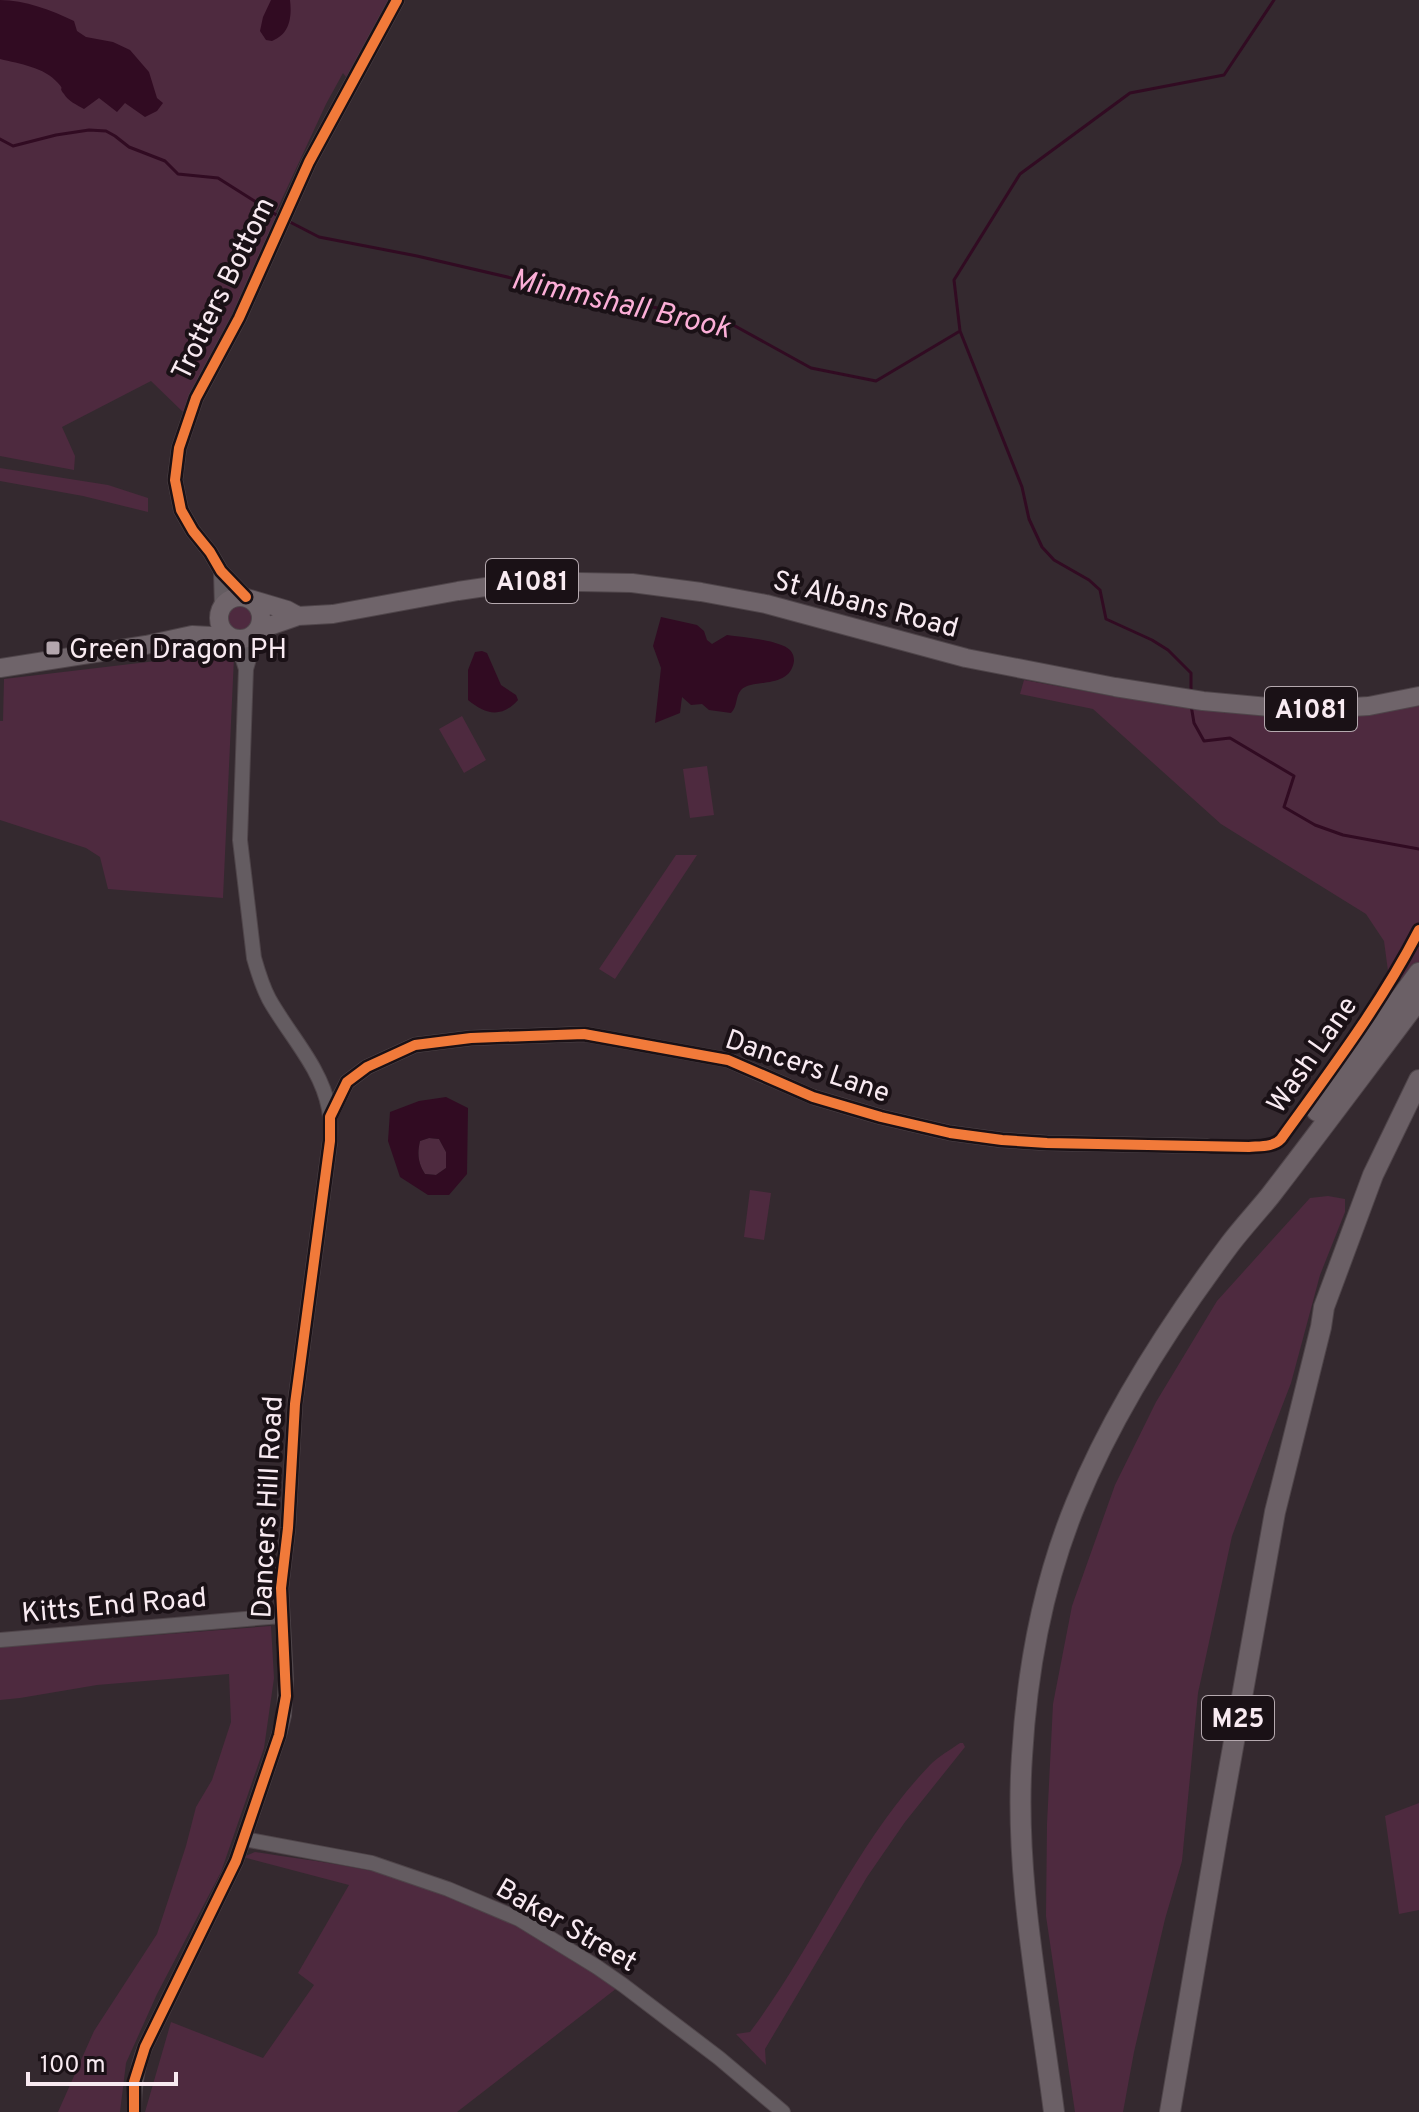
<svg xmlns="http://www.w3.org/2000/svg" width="1419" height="2112" font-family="Overpass,sans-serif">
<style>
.green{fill:#4e2a3f}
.water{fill:#310b22;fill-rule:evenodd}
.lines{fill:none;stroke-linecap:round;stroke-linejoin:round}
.stream{stroke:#310b22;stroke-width:3}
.minor-casing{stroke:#4f454a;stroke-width:16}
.major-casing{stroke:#4f454a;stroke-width:20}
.highway-casing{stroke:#4f454a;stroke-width:22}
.minor{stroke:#645c61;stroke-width:14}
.major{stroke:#6f646a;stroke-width:18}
.highway{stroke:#6b6066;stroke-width:20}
.cycleway-casing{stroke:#1a1116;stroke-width:15}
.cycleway{stroke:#f17a3a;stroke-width:10}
.poi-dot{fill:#b3a6ad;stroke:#1a1116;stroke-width:3}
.labels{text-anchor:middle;stroke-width:8;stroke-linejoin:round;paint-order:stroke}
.shield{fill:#1a1116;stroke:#b5a9af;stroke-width:2}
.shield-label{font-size:26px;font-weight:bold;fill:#f8eaf1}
.street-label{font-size:28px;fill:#f8eaf1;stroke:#1a1116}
.poi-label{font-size:28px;fill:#f8eaf1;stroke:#1a1116;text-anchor:start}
.water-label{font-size:30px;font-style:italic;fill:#fcaed7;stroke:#1a1116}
</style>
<rect width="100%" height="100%" fill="#34292f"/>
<path class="green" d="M0,0H391L346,77L343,73L326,104L275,214L279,217L184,413L151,381L62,427L75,456L74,470L0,456Z
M0,468L108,485L148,498V512L83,496L0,481Z
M224 618a16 16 0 1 1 32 0a16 16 0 1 1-32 0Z
M232,652L234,657L223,898L108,889L100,857L86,848L0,820V721H3L4,679Z
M1024,680L1111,696L1275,717L1346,716L1419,706V964L1406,982L1388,971L1384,941L1366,914L1221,824L1093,709L1020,694Z
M462,716L486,760L464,773L439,729Z
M707,766L714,815L690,818L683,769Z
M676,855H697L615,979L599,969Z
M429,1138L439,1139L446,1152V1168L436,1175L425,1174C418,1163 417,1154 420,1141Z
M750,1190L771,1193L764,1240L744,1237Z
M1328,1196L1345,1199V1212L1320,1275L1291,1383L1232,1536L1198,1693L1182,1861L1165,1919L1134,2052L1123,2112H1075L1046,1916L1047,1824L1053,1704L1072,1606L1115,1485L1156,1402L1217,1301L1310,1198Z
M271,1626L274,1678L264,1748L221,1872L157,1994L126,2063L120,2112H58L94,2031L157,1934L186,1846L196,1807L212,1780L231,1722L229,1674L97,1685L20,1698L0,1700V1647Z
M960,1743H963L965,1747L905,1822L867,1877L765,2049L766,2065L736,2034L750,2032C815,1946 855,1843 930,1765C939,1756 950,1750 960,1743Z
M1419,1803V1910L1399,1914L1385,1816Z
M255,1852C320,1862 385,1869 447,1892C508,1915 562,1953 617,1988L457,2112H145L171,2022L263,2058L314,1985L298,1973L349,1885L243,1857Z"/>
<path class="water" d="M0,0C25,0 51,10 74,21L77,31L86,37L113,42L130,50L149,72L157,98L163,103L157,111L145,117L125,103L117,112L99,98L84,109C77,105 68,101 64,94C57,85 66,92 58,83C44,67 20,64 0,59Z
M271,0H290C292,17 290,34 272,41L266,40L260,31L263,17Z
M661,617L697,625L704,631L707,640L712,644L727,635C742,637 779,640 790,650C793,653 794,657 794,661C790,690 752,678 741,690C735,697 738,706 731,713L709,710L702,704L691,705L682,697L680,713L655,723L661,668L653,646Z
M482,651L487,653L501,685L516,695L518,700C501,719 485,714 468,700V670L475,652Z
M446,1097L468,1108L467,1174L449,1195H428L400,1177L388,1141L390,1112L419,1101ZM429,1138L439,1139L446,1152V1168L436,1175L425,1174C418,1163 417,1154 420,1141Z"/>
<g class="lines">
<path class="stream" d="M0,139L13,146L56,135L89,130L106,131L115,136L129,147L165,161L178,174L218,178L278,216
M288,221L319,237L417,256L563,290L726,321L811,368L876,381L960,331L1022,487L1029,519L1042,547L1054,560L1089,580L1100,590L1106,619L1152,640L1168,650L1191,673V693
M960,331L954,280L1020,174L1130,93L1224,75L1274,0
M1191,705L1194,723L1204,741L1230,738L1294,776L1284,807L1315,825L1343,835L1419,849"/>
<defs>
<path id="minor" d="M221,571L222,607
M246,597L221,571L210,552L193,531L181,510L175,480L179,448L196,398L239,318L309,162L397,0
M233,638L240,650L246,669
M330,1116L347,1082L367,1067L415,1045L471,1038L584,1034L728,1060L813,1097L881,1117L950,1133L1002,1140L1047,1143L1207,1146
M0,1640L281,1616
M244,1839L372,1863L448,1889L519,1919L597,1967L623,1985L719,2058L783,2112
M134,2112C134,2087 136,2071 145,2047L236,1861L279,1735L284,1715L286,1679L281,1588L288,1528L295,1404L330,1141C330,1130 331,1119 329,1109C321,1067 289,1035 269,999C262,986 258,972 254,958L240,840L246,669L257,631"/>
<path id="major" d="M219 618a21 21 0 1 1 42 0a21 21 0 1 1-42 0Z
M250,599L287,610L298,616
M258,630L298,616L333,614L458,591L527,581L632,583L701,592L766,604L966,658L1115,687L1203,701L1302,710L1369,706L1419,696
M0,668L146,645L192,635L230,637"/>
<path id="highway" d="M1317,1111L1419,973
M1054,2112C1039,1995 1014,1874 1022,1756C1027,1670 1043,1583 1076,1503C1114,1410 1170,1324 1230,1244C1243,1227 1257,1212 1270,1196C1320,1131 1369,1065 1419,999
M1170,2112L1218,1831L1275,1512L1321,1327L1324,1307L1373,1175L1419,1080"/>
</defs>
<use href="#minor" class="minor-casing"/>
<use href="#major" class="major-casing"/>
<use href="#highway" class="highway-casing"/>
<use href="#minor" class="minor"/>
<use href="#major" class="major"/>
<use href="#highway" class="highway"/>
<defs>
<path id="cycleway" d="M246,597L221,571L210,552L193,531L181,510L175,480L179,448L196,398L239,318L309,162L397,0
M134,2112V2082L145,2047L236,1861L279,1735L286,1696L281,1588L288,1528L295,1404L330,1141V1117L347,1082L367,1067L415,1045L471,1038L584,1034L728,1060L813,1097L881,1117L950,1133L1002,1140L1047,1143L1249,1147C1260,1146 1274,1147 1281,1139C1330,1071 1381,1004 1419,930"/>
</defs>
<use href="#cycleway" class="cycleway-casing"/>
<use href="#cycleway" class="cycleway"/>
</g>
<rect class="poi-dot" x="45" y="640" width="16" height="16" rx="4"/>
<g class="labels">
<g class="shield">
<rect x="486" y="559" width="92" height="44" rx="6"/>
<rect x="1265" y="687" width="92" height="44" rx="6"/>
<rect x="1202" y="1696" width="72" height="44" rx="6"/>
</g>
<g class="shield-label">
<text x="532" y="590">A1081</text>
<text x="1311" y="718">A1081</text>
<text x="1238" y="1727">M25</text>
</g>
<g class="street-label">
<text transform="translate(222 288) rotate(-64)" y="10">Trotters Bottom</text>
<text transform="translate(866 603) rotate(15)" y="10">St Albans Road</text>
<text transform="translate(1311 1054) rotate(-55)" y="10">Wash Lane</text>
<text transform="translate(808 1065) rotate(19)" y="10">Dancers Lane</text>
<text transform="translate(266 1507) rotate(-87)" y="10">Dancers Hill Road</text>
<text transform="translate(114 1604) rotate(-5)" y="10">Kitts End Road</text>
<text transform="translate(567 1924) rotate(30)" y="10">Baker Street</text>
</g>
<g class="poi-label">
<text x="69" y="658">Green Dragon PH</text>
</g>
<g class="water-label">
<text transform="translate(621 303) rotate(13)" y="10">Mimmshall Brook</text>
</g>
</g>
<path d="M28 2072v12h148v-12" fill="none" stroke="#f8eaf1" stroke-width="4"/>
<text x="40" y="2072" font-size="24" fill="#f8eaf1" stroke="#1a1116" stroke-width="6" paint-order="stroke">100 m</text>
</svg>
